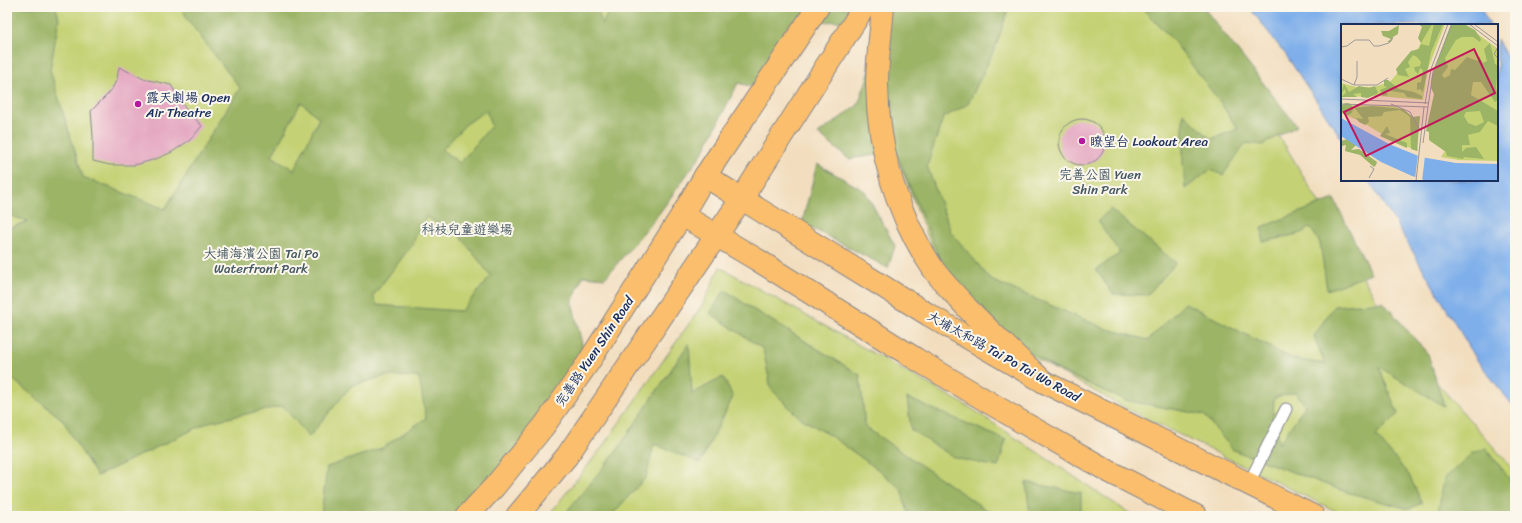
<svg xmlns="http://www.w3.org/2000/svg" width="1522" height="523" font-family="Sriracha,'LXGW WenKai TC',sans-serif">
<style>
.green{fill:#c4d274;stroke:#708069}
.forest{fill:#9bb466;stroke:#5b7262;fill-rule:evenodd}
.water{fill:#7fafea;stroke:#4d6fa4}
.building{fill:#e5a9c2}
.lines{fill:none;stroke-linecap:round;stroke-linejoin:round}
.service-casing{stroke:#86868e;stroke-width:13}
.primary-casing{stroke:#86868e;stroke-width:24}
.motorway-casing{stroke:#86868e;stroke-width:24}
.service{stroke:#fff;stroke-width:11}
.primary{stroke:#fabe6d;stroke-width:22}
.motorway{stroke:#fabe6d;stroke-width:22}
.poi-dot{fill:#b5179e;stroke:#fbf7ec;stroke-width:1.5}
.labels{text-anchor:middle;stroke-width:4;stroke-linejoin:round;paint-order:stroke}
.poi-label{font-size:13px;fill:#1b2f5e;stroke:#fbf7ec;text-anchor:start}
.park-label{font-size:13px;fill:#455864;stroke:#fbf7ec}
.street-label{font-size:13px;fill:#1b2f5e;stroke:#fbf7ec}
.inset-road{fill:none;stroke:#9c9898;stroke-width:1}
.view{fill:#c2185b;fill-opacity:0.15;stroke:#c2185b;stroke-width:2}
.inset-edge{fill:none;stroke:#1b2f5e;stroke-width:2}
</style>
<rect width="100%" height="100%" fill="#fbf7ec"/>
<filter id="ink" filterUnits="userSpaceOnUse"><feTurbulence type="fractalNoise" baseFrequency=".025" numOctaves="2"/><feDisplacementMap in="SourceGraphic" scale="8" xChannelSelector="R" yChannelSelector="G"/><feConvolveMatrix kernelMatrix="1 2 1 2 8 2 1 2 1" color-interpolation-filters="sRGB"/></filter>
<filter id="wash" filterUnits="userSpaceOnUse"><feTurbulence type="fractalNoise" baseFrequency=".012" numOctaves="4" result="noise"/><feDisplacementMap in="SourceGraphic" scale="16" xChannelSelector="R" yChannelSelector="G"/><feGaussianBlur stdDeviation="0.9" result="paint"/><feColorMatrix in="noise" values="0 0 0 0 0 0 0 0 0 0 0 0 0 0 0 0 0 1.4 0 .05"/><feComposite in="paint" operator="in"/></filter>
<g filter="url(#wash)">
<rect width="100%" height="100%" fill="#f2debf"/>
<path class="green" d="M7,7H690L395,516H7Z
M909,7H1187L1286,147L1403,345L1515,471V516H1346L1131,411L1009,344L933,250L892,145Z
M720,267L969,407L1129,513L1137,516H548L600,450L703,304Z"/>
<path class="forest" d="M7,7H56L59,19L50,70L83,177L165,209L240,88L188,20L181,7H597L602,24L611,7H852L844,21L797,23L758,88L738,83L703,152L658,215L605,278L583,276L572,302L583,348L521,455L479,516H321L327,467L382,448L426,418L419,377L386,376L351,386L309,437L283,406L209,422L97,476L73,438L63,420L11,378L7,386V229L28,221L7,215ZM301,102L319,118L294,170L272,156ZM486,110L491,126L460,163L442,150L465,125ZM426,217L459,235L491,276L461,311L377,305L373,296L411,246Z
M892,7H1009L996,46L968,104L943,118L927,166L951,232L991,280L1104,328L1148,340L1185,303L1293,359L1325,364L1314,336L1334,306L1383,302L1428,354L1444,406L1379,367L1398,414L1376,436L1409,475L1422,503L1409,509L1346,492L1233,450L1204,415L1124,400L1056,369L990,327L947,277L896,152L849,159L818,134L858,105ZM1296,392L1305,406L1279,444L1273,418L1274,398Z
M1141,7H1203L1297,126L1262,145L1246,143L1223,175L1210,170L1185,189L1183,163V113L1211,139L1238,129L1220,102L1172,39Z
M817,164L865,191L895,246L888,268L802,223Z
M1334,199L1371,274L1327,290L1320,243L1310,227L1302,233L1263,242L1262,227Z
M1110,209L1176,263L1147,295L1113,294L1096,270L1120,253L1098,221Z
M725,290L748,306L860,375L865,427L988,511L1005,516H909L901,489L880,471L831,436L799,417L771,389L763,349L710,313Z
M689,343L692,394L723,377L733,397L700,463L654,444L646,477L611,516H563L616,452Z
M907,398L1006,440L998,467L955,458L911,430Z
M1486,448L1515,486V516H1436L1438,514L1444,479L1472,453Z
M1026,482L1081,493V516H1030Z"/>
<path class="water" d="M1249,7H1480L1490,25H1342V139L1286,55Z
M1497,39L1515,72V408L1477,360L1397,225L1368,180H1497Z"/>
<g id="blocks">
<path class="building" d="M119,67L144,79L171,85L185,108L202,126L190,140L172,152L156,159L135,165H110L93,161V136L91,111L110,92L117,79Z
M1059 142a23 23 0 1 1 46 0a23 23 0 1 1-46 0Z"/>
</g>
</g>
<g filter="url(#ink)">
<use href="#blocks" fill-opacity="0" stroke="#86868e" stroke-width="1"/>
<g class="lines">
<defs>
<path id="service" d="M1248,485L1286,409"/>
<path id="primary" d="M682,215L756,259L916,359L1022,422L1110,472L1196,516
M467,516L495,486L544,426L588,363L682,215L705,176L929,315L1044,382L1313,516
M517,516L567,456L742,198"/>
<path id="motorway" d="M883,7C881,33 877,59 877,85C878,151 897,216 934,270C944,284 957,296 968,309C993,334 1018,358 1044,382
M705,176L818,7
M742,198L864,7"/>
</defs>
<use href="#service" class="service-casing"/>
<use href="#primary" class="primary-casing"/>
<use href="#motorway" class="motorway-casing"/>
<use href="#service" class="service"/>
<use href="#primary" class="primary"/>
<use href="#motorway" class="motorway"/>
</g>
</g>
<g class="poi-dot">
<circle cx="138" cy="104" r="4"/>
<circle cx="1082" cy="141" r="4"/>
</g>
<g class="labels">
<g class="poi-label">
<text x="146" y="102">露天劇場 Open<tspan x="146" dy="15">Air Theatre</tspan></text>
<text x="1090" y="146">瞭望台 Lookout Area</text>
</g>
<g class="park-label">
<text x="1100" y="179">完善公園 Yuen<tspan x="1100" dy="15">Shin Park</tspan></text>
<text x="467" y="234">科枝兒童遊樂場</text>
<text x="261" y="258">大埔海濱公園 Tai Po<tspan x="261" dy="15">Waterfront Park</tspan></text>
</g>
<g class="street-label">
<text transform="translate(594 351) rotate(-56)" y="5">完善路 Yuen Shin Road</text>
<text transform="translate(1004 356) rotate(29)" y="5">大埔太和路 Tai Po Tai Wo Road</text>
</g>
</g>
<g transform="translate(1341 24)">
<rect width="157" height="157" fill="#f2debf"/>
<path d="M87,0H104L87,45L82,76L37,72L0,73V59L15,63H33L49,58L78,23ZM123,0L157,25V137L117,136L100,133L104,127L89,117L92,110L96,55L105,26ZM0,81L54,82L73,94L77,127L54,118L21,98L0,89Z" fill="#c4d274"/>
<path d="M78,0H91L80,19L77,14L81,3ZM93,0H102L90,28L82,68L79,65L76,66V59L80,58L82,46L79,44L77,50L74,47L73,43L79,42L80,38L76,33L72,31L67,38L69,43L64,45L68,53L57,51L55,45L70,27L78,25L80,20L88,22ZM110,0H123L134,6L140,15L139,18L132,13H121L115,16L104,34L107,43L101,51L103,54L109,51L110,45L114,46L126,33L137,37L138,32L142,39L146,37L143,25L149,19L154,40L157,42L155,63L157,76L154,78L140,58H132L130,71L157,87V102L147,97L139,108L127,111L129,121H121V128L125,124L135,123L143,135L123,133L122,135L106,132L105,128L88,116V108L85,107L93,70L90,64L91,52ZM139,87L143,98L135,102L127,99L123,92L125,88ZM58,1L57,10L52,13L50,18H46L50,15L42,12L40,7H48ZM43,56H47L58,65L73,68L81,72V75L66,73L63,69L49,67L45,68L47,71L42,72L39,66L46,63L43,62ZM3,60L8,68L18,62L28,64L34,62L37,69L27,74L20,73V69L12,70L16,73H0L5,69L4,65L1,68ZM0 85a6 6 0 1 1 12 0a6 6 0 1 1-12 0ZM31,82L62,85L72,93L79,92L76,127L70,125L69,93L64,89L59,86L43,88L41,92L27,93L28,98L24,101L18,98L15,94L22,95L14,84ZM46,102L49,109L44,110L66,119V124L39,112ZM6,115L15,121L10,126L18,125L36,138L35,141L33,143L19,131L4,127L5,121L1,122L0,117Z" fill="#9bb466" fill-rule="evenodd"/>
<path d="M0,94L48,120L80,133L115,139L157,140V157H86L71,152L40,138L0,112Z" fill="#7fafea"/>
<path d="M77,130L84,132L81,157L74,155Z" fill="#f2debf"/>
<path class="inset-road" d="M128,0L157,22M133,0L157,18M0,23L6,22L14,16H28L33,22H38L48,19L52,14M157,23L153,30L157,34M0,55L13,61H36L47,54M13,61L16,53V37M0,75L88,79M0,80L87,83L92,48L111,0M50,80L69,88L79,106M84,80L90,45L107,0M82,119L87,83M28,154L33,145L29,142M75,157L83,83"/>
<path class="view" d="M133,25L154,69L25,132L3,88Z"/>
<rect width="157" height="157" class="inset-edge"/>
</g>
<rect width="1522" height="523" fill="none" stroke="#fbf7ec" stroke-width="24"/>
</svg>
